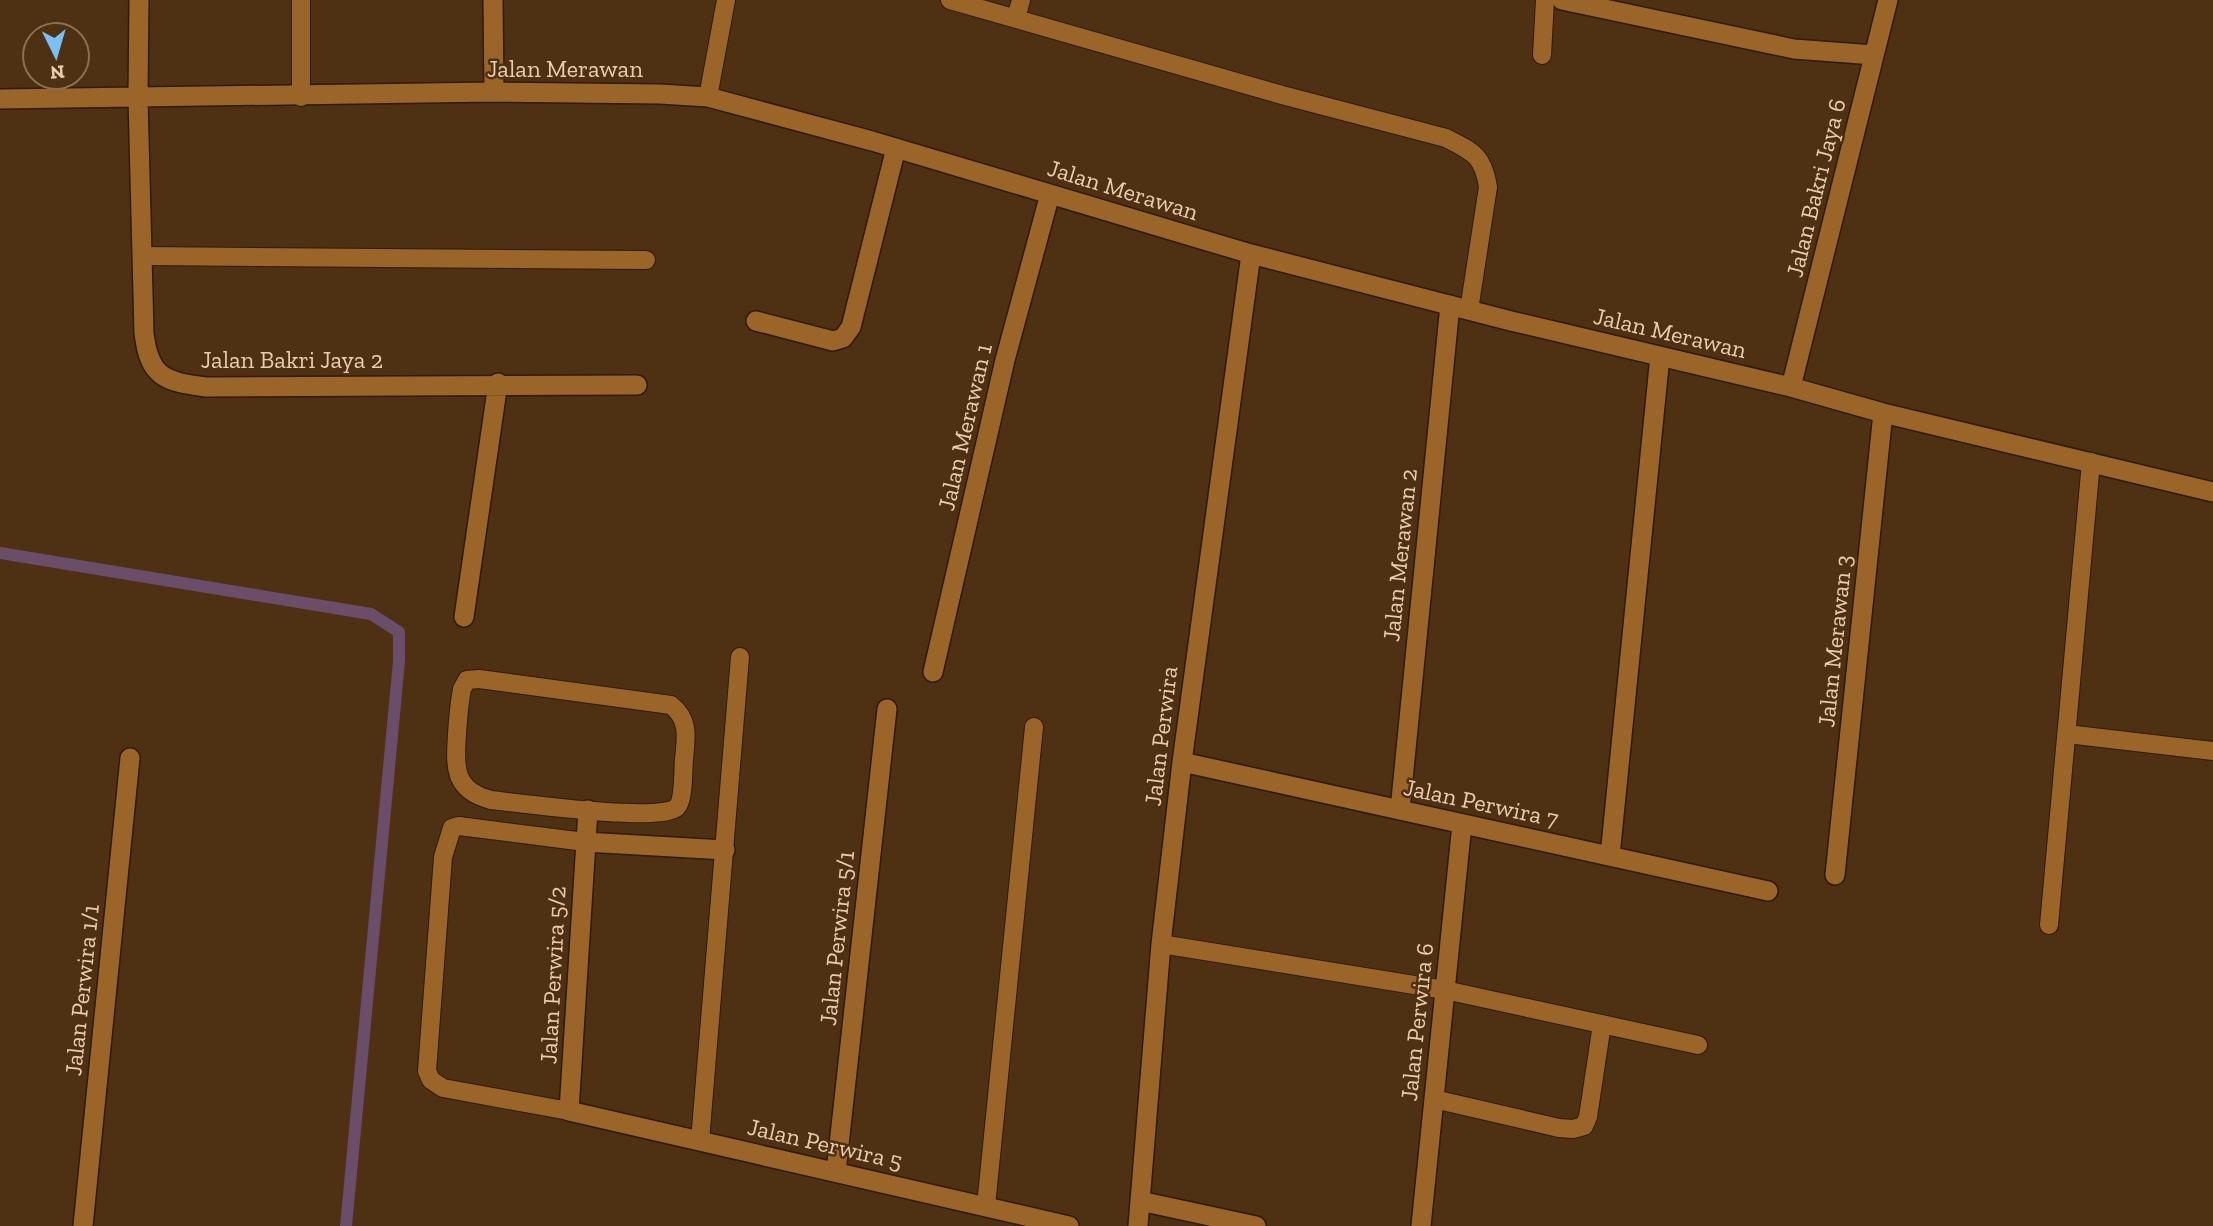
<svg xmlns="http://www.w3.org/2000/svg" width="2213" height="1226" font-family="'Zilla Slab',serif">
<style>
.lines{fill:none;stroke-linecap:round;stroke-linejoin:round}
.stream{stroke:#6a4d69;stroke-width:12}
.service-casing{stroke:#2d1b08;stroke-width:20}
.minor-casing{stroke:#2d1b08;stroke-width:22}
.service{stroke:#9b6429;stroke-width:18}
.minor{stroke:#9b6429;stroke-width:19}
.labels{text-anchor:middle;stroke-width:5;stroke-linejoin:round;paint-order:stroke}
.street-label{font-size:24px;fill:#ebccb0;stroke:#4e3112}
</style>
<rect width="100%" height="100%" fill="#4e3112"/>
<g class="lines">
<path class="stream" d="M0,553L371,614L399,632V661L346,1226"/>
<defs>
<path id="service" d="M301,0V97
M950,0L1282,95L1446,138C1473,152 1483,155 1488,187L1469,310
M1016,18L1021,0
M1542,55L1545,0
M708,97L726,0
M142,256L646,260
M479,679L671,705C690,720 686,738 684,759C683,770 684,800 677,807C664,823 518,803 491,800C453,790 455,767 457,734C458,719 459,704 462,689L467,680Z
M2067,734L2213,751
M2049,925L2091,462
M1161,944L1445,990L1698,1045
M1434,1099L1559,1128L1573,1129L1584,1126L1588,1117L1602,1024
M569,1111L443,1088L431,1080L427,1071L443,857L452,828L459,826L585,842
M700,1141L740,657
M986,1206L1034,727"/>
<path id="minor" d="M139,0L138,98L144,333C149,377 165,382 206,387L637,385
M493,0L494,92
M1562,0L1794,49L1874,55
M0,99L494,92L660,94L708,97L872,141L1251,254L1511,321L1791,387L1883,413L2213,492
M756,321L833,341L843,338L851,327L896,148
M1791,387L1888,0
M464,617L498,383
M933,672L1005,360L1050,194
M1182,762L1768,891
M588,810L569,1111L1069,1226
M1400,810L1450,305
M585,842L725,850
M1610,856L1660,356
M1835,875L1883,413
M836,1172L887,709
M1140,1201L1256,1226
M83,1226L130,758
M1138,1226L1161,944L1182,762L1251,254
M1421,1226L1462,824"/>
</defs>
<use href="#service" class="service-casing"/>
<use href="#minor" class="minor-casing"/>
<use href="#service" class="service"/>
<use href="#minor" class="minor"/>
</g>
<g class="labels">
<g class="street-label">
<text x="565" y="77">Jalan Merawan</text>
<text transform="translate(1816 188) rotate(-76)" y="8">Jalan Bakri Jaya 6</text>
<text transform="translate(1123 190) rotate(17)" y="8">Jalan Merawan</text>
<text transform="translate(1670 333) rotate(13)" y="8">Jalan Merawan</text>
<text x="292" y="368">Jalan Bakri Jaya 2</text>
<text transform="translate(965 427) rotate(-77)" y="8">Jalan Merawan 1</text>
<text transform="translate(1400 555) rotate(-84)" y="8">Jalan Merawan 2</text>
<text transform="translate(1835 641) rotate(-84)" y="8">Jalan Merawan 3</text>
<text transform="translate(1161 736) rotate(-83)" y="8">Jalan Perwira</text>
<text transform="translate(1481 803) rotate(12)" y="8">Jalan Perwira 7</text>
<text transform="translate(837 938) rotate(-84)" y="8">Jalan Perwira 5/1</text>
<text transform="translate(553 975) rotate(-87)" y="8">Jalan Perwira 5/2</text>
<text transform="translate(82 990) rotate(-84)" y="8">Jalan Perwira 1/1</text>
<text transform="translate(1417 1022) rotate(-84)" y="8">Jalan Perwira 6</text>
<text transform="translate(825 1144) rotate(13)" y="8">Jalan Perwira 5</text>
</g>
</g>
<g transform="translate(56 56) rotate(175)"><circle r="33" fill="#4e3112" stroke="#8d6f51" stroke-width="2"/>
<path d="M0-5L12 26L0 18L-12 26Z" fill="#79bff8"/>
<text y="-10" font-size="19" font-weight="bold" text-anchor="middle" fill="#ebccb0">N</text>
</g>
</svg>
